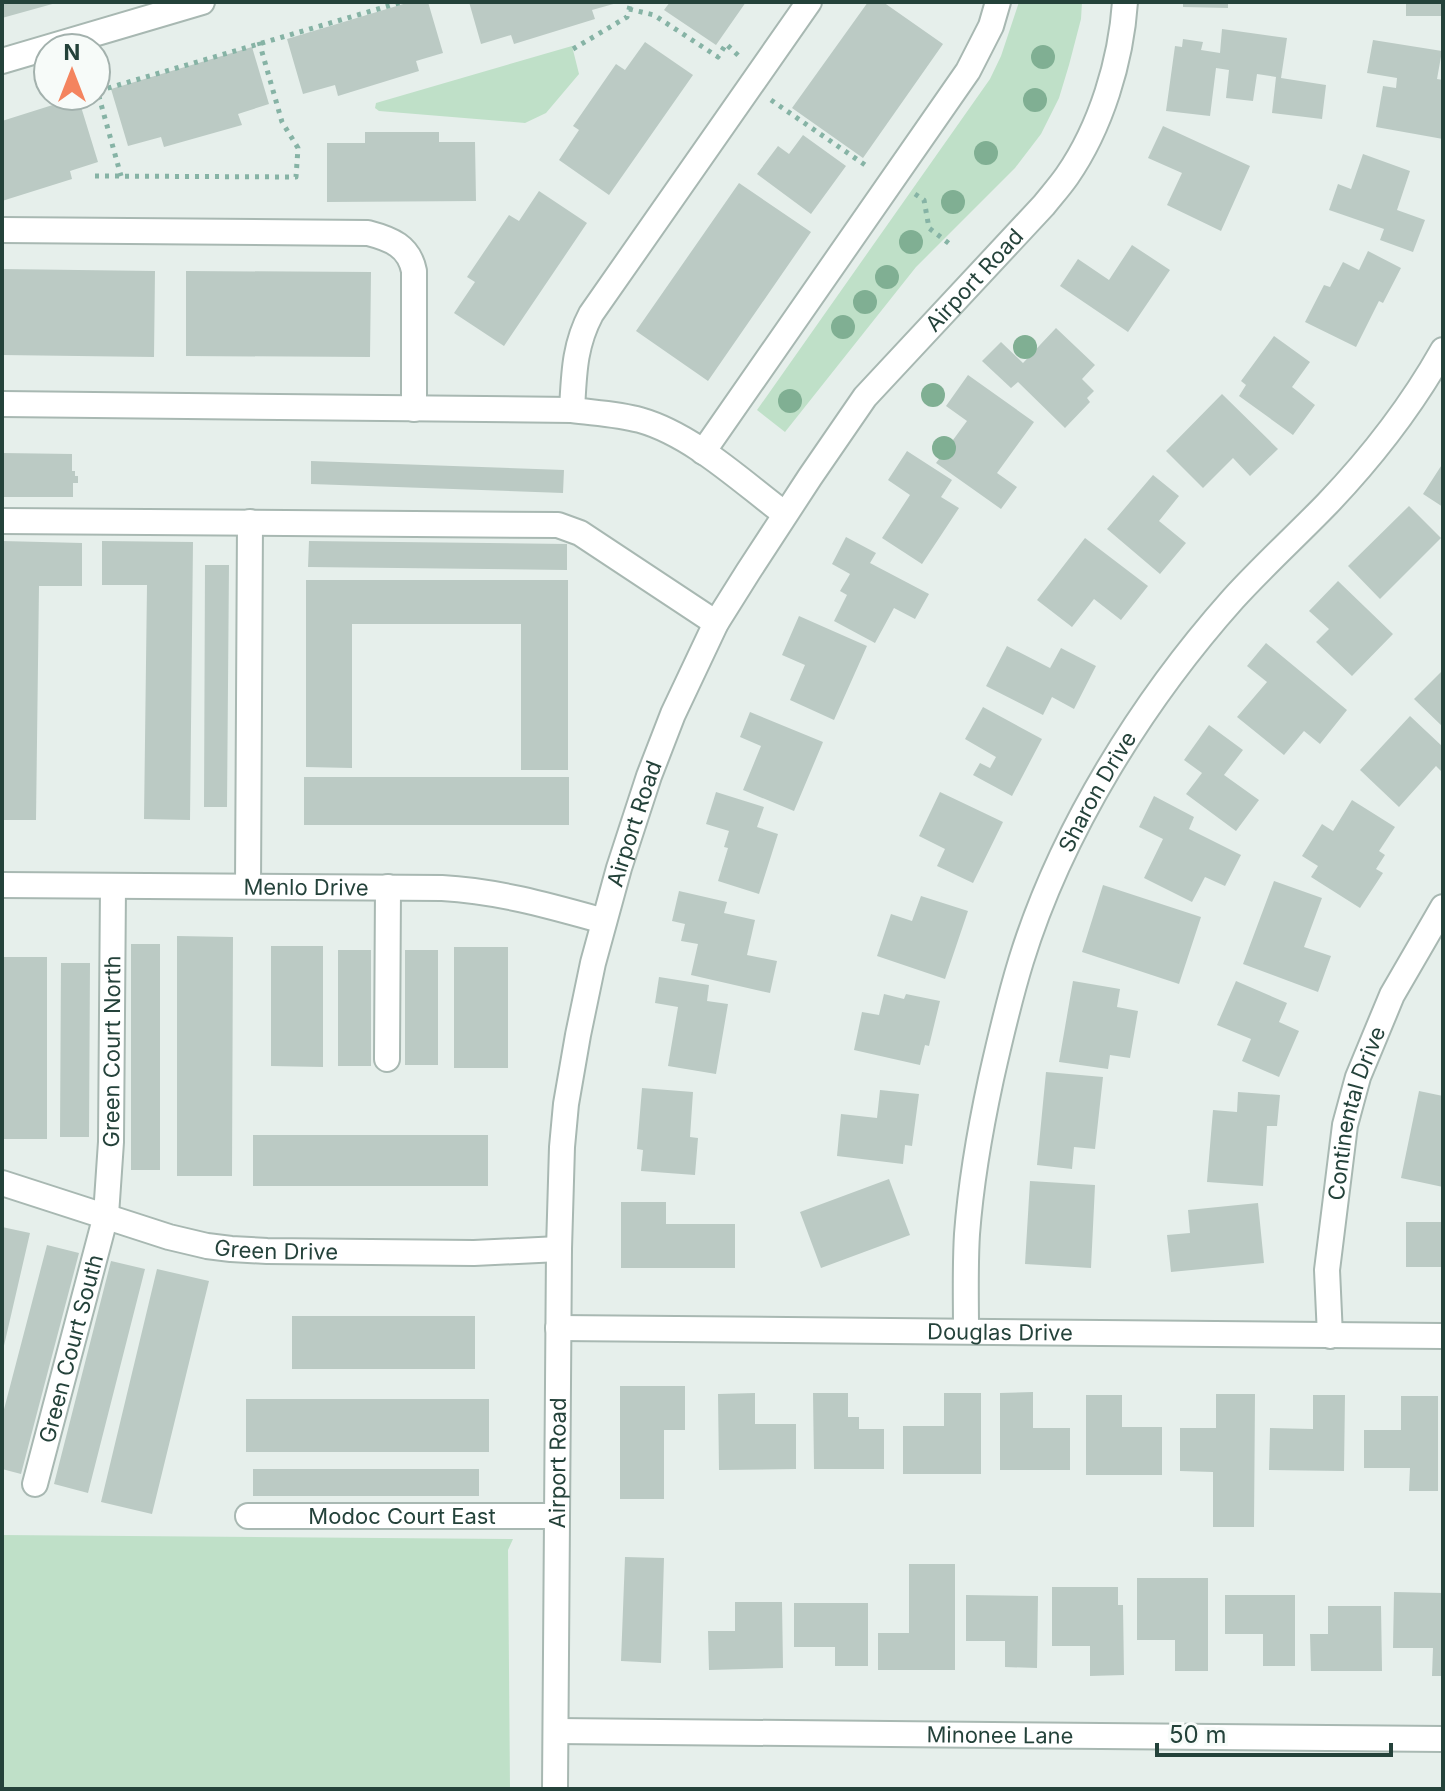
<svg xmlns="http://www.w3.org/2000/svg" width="1445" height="1791" font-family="Inter,sans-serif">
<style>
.green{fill:#bfe0c8}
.building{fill:#bbcac4}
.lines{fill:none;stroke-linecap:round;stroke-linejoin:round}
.minor-casing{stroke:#a8b8b2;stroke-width:28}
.path{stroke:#86b3a5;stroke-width:5;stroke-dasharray:4 6;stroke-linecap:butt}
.minor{stroke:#fff;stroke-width:24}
.tree{fill:#80af93}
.labels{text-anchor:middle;stroke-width:6;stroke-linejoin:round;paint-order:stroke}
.street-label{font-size:22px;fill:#24423a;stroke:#f7fbf9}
</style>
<rect width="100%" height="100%" fill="#e6efeb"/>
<path class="green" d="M1019,2H1082L1081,19L1069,65L1059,98L1041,134L1015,168L916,267L785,432L757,410L990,79L1001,56Z
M572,46L579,74L546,113L525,123L379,111L375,108L376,103Z
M2,1535L513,1539L508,1550L510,1789H2Z"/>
<path class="building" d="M2,2H56V3L2,18Z
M410,2H428L443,53L416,61L419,71L338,96L335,85L303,94L287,39Z
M469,2H617V3L592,10L595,19L514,44L511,35L481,44Z
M670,2H746L716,45L664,10Z
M868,2H883L943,44L863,158L792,108Z
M1183,2H1228V8L1183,7Z
M1406,2H1443V16H1406Z
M1222,29L1287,38L1281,78L1326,85L1322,119L1272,113L1276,77L1257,74L1253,101L1226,98L1229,70L1216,68L1210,116L1166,111L1175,46L1182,47L1183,39L1203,42L1201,50L1220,53Z
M1373,40L1442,51L1437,79L1443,80V139L1376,127L1383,86L1396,88L1397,78L1367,73Z
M645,42L693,75L609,195L559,160L579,130L573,126L616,64L625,70Z
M252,47L269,104L238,114L242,125L164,147L161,137L128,146L111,89Z
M78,97L98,162L70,171L72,179L2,201V121Z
M1163,126L1250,166L1221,231L1167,205L1182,173L1148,158Z
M365,132H439V142H475L476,201L327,202V143H365Z
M803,135L846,166L811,214L757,174L778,146L789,154Z
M1363,154L1410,171L1397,210L1425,220L1413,252L1380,240L1384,229L1329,210L1338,184L1351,189Z
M739,183L811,232L708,381L636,331Z
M539,191L587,223L504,346L454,313L475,282L467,277L509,215L519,221Z
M1132,245L1170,270L1128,332L1060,286L1078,259L1109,280Z
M1368,251L1401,268L1383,303L1379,301L1356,347L1305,322L1324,285L1330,287L1343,262L1359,270Z
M2,269L155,271L154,357L2,355Z
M186,271L371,272L370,357L186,356Z
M1056,328L1095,365L1082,379L1094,391L1087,398L1090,402L1065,428L1018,382L1011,388L982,361L1001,342L1023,363Z
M1274,336L1310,362L1292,387L1315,405L1293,435L1239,396L1246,385L1241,381Z
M968,375L1034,422L997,473L1017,487L1001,509L936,463L967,421L946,406Z
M1222,394L1278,449L1250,476L1233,458L1203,488L1166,451Z
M907,451L952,480L941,497L959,508L922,564L882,538L910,495L888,480Z
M2,453L72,454V471H75V476H78V483H73V497H2Z
M311,461L564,470L563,493L311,484Z
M1443,463V507L1423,494Z
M1153,475L1179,496L1159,521L1186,543L1160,574L1107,529Z
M1409,506L1441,538L1380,599L1348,566Z
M846,537L876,553L870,563L929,594L915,619L894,608L875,643L834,621L847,595L840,591L850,574L832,564Z
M1085,538L1148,586L1121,620L1094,599L1072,627L1037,600Z
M2,541L82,543V586H39L36,820H2Z
M102,541L193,542L190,820L144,819L147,585H102Z
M309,541L567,544V570L308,567Z
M205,565H229L227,807H204Z
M306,580H568V770H521V624H352V768L306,767Z
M1338,581L1393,634L1352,676L1316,642L1329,629L1309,611Z
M799,616L867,646L834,720L790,700L805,665L782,655Z
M1266,643L1347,710L1320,744L1304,731L1284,755L1237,717L1267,682L1247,666Z
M1007,646L1050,668L1061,648L1096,666L1074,709L1052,697L1043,715L986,686Z
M1443,670V727L1414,699Z
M983,707L1042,739L1012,796L973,775L980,763L990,768L996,757L965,739Z
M750,712L823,742L794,811L743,790L761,746L740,737Z
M1410,716L1443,747V773L1436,766L1399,807L1360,770Z
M1209,725L1243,750L1224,775L1259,800L1236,831L1186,794L1202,773L1184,760Z
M304,777H569V825H304Z
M716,792L764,807L757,827L778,834L759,894L718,881L728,848L724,847L729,831L706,824Z
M940,792L1003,822L973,883L937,866L945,849L919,836Z
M1154,796L1194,817L1189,829L1241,855L1225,886L1205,877L1192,902L1144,878L1163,839L1139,827Z
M1352,800L1395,827L1379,851L1385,855L1376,869L1383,873L1360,908L1311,877L1318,866L1302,856L1322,824L1333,831Z
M1274,881L1322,898L1304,947L1331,956L1318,992L1243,964Z
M1103,885L1201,917L1179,984L1082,952Z
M679,891L727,902L724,913L755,920L747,955L777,961L770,993L691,975L698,944L681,941L685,924L672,921Z
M921,896L968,911L945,979L877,956L891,914L912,921Z
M177,936L233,937L232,1176H177Z
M131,944H160V1170H131Z
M271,946H323V1067L271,1066Z
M454,947H508V1068H454Z
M338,950H371V1066H338Z
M405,950H438V1065H405Z
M2,957H47V1139H2Z
M61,963H90L89,1137H60Z
M659,977L709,985L707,1001L728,1004L716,1074L668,1066L678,1007L655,1003Z
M1073,981L1120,989L1117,1007L1138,1011L1130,1058L1110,1055L1108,1069L1059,1062Z
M1236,981L1287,1003L1279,1022L1299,1031L1279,1077L1242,1061L1251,1039L1217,1025Z
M884,994L904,999L906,994L940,1001L929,1046L925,1045L920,1065L854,1050L862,1012L879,1015Z
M1046,1072L1103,1077L1095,1149L1074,1147L1072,1169L1037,1165Z
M642,1088L693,1092L690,1137L698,1138L695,1175L641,1171L643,1150L637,1149Z
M880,1090L919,1094L912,1146L905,1145L903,1164L837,1156L841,1114L877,1118Z
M1419,1091L1443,1096V1187L1401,1178Z
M1238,1092L1280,1095L1277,1126H1267L1263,1186L1207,1182L1213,1110L1237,1112Z
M253,1135H488V1186H253Z
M889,1179L910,1235L821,1268L800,1212Z
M1030,1181L1095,1185L1091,1268L1025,1264Z
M621,1202H666V1224H735V1268H621Z
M1258,1203L1264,1263L1171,1272L1167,1235L1190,1233L1188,1210Z
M1406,1222H1443V1267H1406Z
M2,1227L30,1233L3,1350H2Z
M47,1245L79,1253L21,1474L2,1469V1417Z
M111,1261L145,1269L88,1493L54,1484Z
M157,1269L209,1281L152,1514L101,1502Z
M292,1316H475V1369H292Z
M620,1386H685V1430H664V1499H620Z
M1033,1392V1428H1070V1470H1000V1393Z
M755,1393V1424H796V1469L719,1470L718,1394Z
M813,1393H848V1417H859V1429H884V1469H814Z
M944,1393H981V1474H903V1426H944Z
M1216,1394H1255L1254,1527H1213V1472L1180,1471V1428H1216Z
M1086,1395H1122V1427H1162V1475H1086Z
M1313,1395H1345L1344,1471L1269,1470L1270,1428L1313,1429Z
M1401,1396H1438V1491H1409L1410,1468H1364V1430H1401Z
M246,1399H489V1452H246Z
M253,1469H479V1496H253Z
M625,1557L664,1558L661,1663L621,1661Z
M909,1564H955V1670H878V1633H909Z
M1137,1578H1208V1671H1175V1640H1137Z
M1052,1587H1118V1605H1123L1124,1675L1090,1676V1646H1052Z
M1394,1592L1443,1593V1676H1432L1433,1648H1393Z
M966,1595L1038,1596L1037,1668L1005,1667V1641H966Z
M1225,1595H1295V1666H1263V1634H1225Z
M735,1602H782L783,1668L709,1670L708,1631H735Z
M794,1603H868V1666H835V1647H794Z
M1328,1606H1381L1382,1671H1311L1310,1634H1328Z"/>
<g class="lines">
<defs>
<g id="minor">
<path d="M2,61L202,2"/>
<path d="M2,230L368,233C391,239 409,246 414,271V409"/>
<path d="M2,404L572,410C595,413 618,414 640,420C693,435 742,482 785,514"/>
<path d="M572,410C574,375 574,346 591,314L809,2"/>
<path d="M703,452L968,71L991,26L998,2"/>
<path d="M2,521L558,525L580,533L716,623"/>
<path id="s1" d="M2,885L442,888C498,891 550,906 604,921"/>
<path d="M248,886L250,522"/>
<path d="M387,1059L388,887"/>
<path id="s2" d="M2,1183L169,1237L207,1246L231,1249L267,1251L474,1253L559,1249"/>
<path id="s3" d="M558,1328L1443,1336"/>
<path id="s4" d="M966,1331C966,1299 965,1266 967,1234C971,1181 980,1130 991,1079C1000,1039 1009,1000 1021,961C1061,831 1143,700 1233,599C1263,566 1296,536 1327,504C1371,458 1412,405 1443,350"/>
<path id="s5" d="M1330,1336L1327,1270L1345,1125L1358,1077L1392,995L1443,907"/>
<path id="s6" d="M35,1484L106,1215L111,1142L113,886"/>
<path id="s7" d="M248,1516H557"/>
<path id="s8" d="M556,1731L1443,1739"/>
<path id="s9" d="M555,1789L559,1249L562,1147L566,1104L578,1035L593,963L619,868L649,776L673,714L716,623L748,572L810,477L865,397L1044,205C1052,195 1060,186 1067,176C1101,127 1121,61 1125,2"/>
</g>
</defs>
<use href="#minor" class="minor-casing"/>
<path class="path" d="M629,9L654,15L718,57L726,44L741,58
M573,49L627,17L631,2
M96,86L121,176
M98,91L402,2
M771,100L868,167
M95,176L296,177L298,148L282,122L258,38
M915,194L924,200L929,228L951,245"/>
<use href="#minor" class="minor"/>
</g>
<g class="tree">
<circle cx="1043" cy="57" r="12"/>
<circle cx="1035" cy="100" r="12"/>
<circle cx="986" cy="153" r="12"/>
<circle cx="953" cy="202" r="12"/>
<circle cx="911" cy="242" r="12"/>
<circle cx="887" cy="277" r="12"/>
<circle cx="865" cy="302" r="12"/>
<circle cx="843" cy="327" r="12"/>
<circle cx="1025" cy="347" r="12"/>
<circle cx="933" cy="395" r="12"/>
<circle cx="790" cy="401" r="12"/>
<circle cx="944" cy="448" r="12"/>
</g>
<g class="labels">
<g class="street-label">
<text dy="8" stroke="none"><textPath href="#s9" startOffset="1622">Airport Road</textPath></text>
<text dy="8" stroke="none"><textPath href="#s4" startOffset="562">Sharon Drive</textPath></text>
<text dy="8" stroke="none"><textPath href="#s9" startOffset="974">Airport Road</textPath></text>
<text dy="8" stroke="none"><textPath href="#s1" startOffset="304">Menlo Drive</textPath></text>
<text dy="8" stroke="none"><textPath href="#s6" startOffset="442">Green Court North</textPath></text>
<text dy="8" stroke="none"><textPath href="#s5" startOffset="226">Continental Drive</textPath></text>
<text dy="8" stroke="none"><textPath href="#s2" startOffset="284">Green Drive</textPath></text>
<text dy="8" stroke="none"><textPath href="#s3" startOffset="442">Douglas Drive</textPath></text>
<text dy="8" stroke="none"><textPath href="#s6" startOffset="140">Green Court South</textPath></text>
<text dy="8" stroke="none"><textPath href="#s9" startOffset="326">Airport Road</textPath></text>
<text dy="8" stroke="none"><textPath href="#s7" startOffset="154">Modoc Court East</textPath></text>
<text dy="8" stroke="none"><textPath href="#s8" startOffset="444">Minonee Lane</textPath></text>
</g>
</g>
<rect width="1445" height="1791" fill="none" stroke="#24423a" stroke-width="8"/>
<g transform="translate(72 72)"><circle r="38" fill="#f7fbf9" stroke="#a3b1ad" stroke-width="2"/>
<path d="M0-6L14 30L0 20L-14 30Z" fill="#f4845f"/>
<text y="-12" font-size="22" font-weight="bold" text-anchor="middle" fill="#24423a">N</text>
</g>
<path d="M1157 1743v12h234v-12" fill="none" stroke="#24423a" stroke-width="4"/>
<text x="1169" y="1743" font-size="24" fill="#24423a" stroke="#f7fbf9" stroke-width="6" paint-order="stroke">50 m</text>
</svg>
